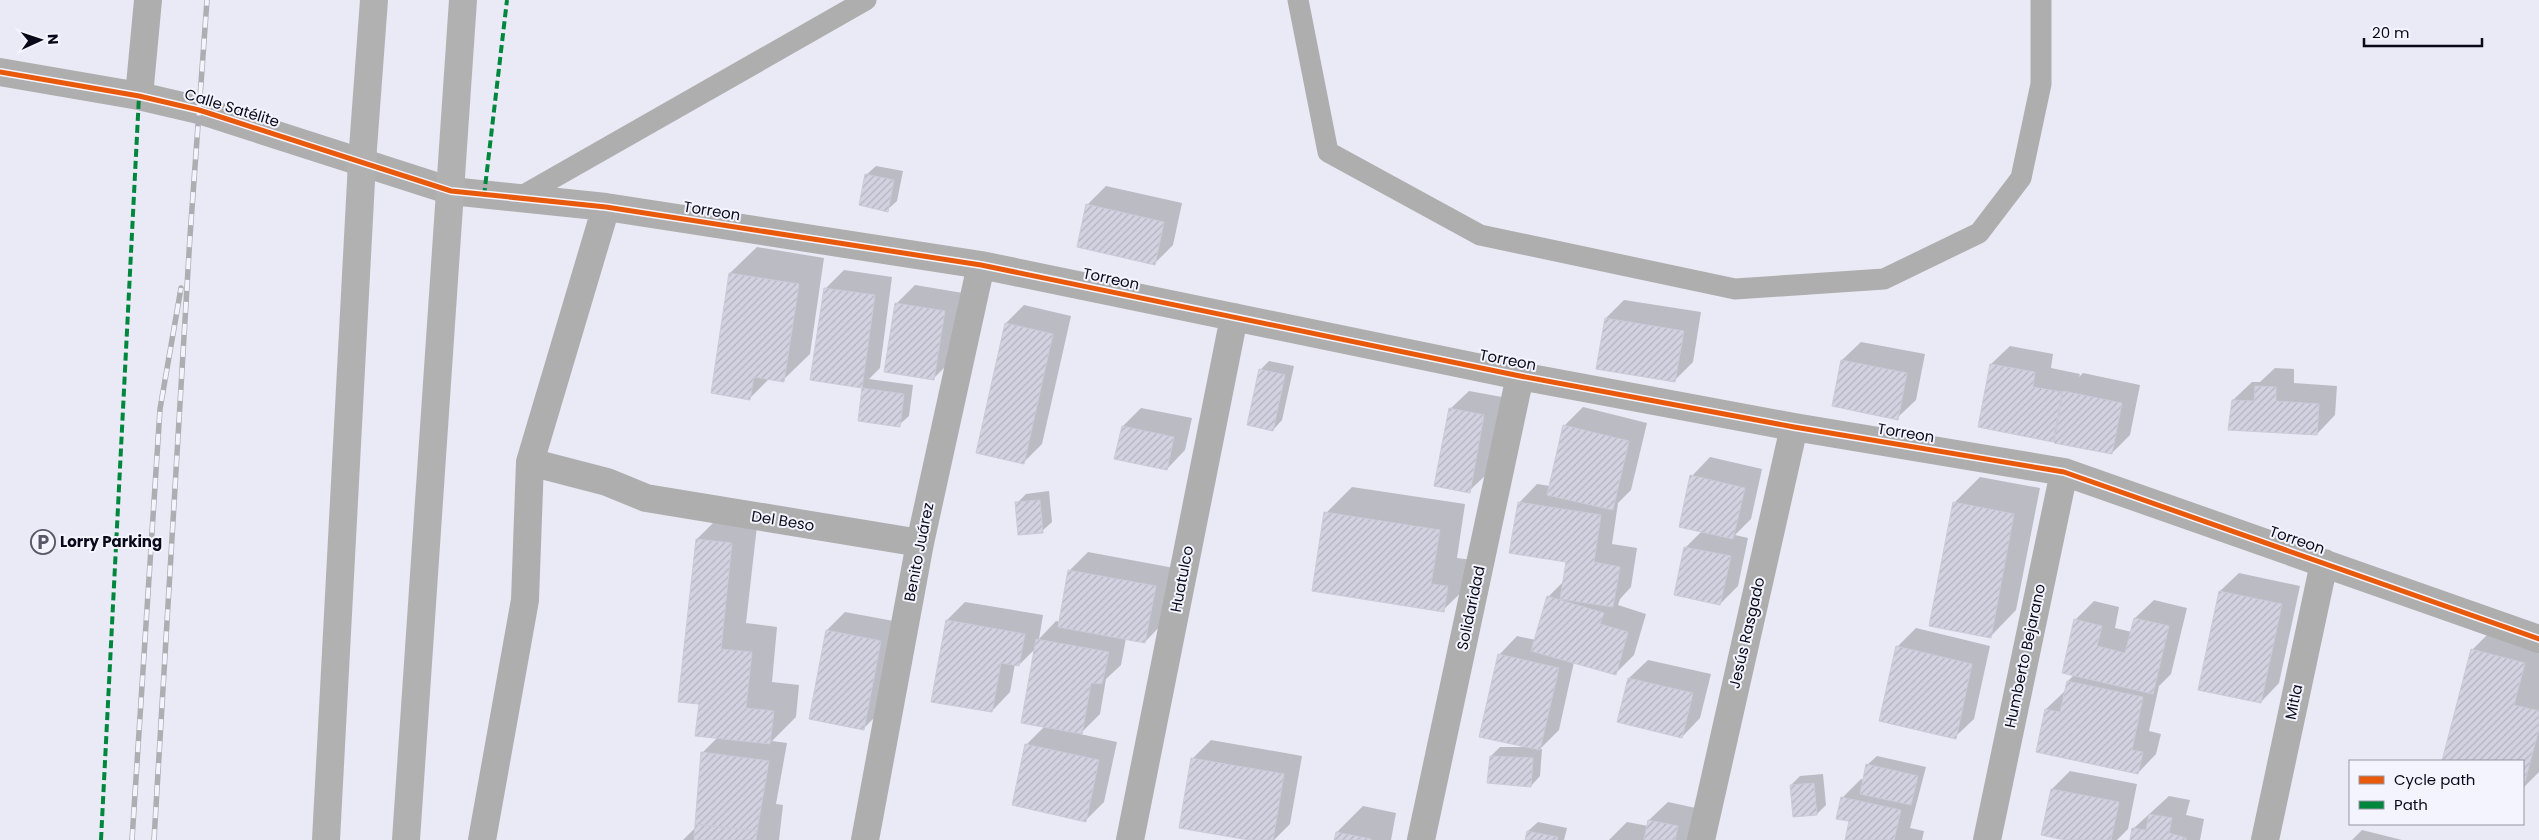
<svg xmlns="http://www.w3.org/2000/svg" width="2539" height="840" font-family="Poppins,sans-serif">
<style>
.shadow{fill:#0003}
.building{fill:url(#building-hatch);stroke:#cacad9}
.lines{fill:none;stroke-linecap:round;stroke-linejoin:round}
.lane{stroke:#afaeae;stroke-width:21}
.street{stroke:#afaeae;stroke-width:28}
.primary{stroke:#b2b1b2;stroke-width:28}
.rail-casing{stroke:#aeaeb2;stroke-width:5.5}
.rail{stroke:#f4f4ff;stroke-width:4;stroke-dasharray:11;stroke-linecap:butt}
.quiet{stroke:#00873e;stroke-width:4;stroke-dasharray:8 4;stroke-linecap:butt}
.cycleway-casing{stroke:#f4f4ff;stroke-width:8}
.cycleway{stroke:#e8590c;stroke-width:5}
.labels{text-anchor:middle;stroke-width:4;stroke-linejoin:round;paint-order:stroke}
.street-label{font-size:15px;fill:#0a091a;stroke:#f4f4ff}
.poi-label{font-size:15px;font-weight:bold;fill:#0a091a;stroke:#f4f4ff;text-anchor:start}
</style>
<defs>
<pattern id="building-hatch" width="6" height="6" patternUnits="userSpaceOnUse" patternTransform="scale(1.25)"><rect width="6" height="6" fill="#d2d2e1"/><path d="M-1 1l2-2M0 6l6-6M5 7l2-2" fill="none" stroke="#b3b3c0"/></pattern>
</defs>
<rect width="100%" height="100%" fill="#eaeaf6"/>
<path class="shadow" d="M876,166L903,171L897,201L887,210L866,175Z
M1106,186L1182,203L1173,245L1154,264L1078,246L1088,204Z
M757,247L824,258L810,354L783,380L770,378L750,398L730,273Z
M844,270L892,277L880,368L869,379L913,385L909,416L899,425L859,420L863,387L812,379L825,289Z
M915,285L963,293L952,360L933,379L896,304Z
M1624,300L1701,312L1693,362L1675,380L1606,318Z
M1024,305L1071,316L1042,444L1023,463L1006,323Z
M1861,342L1925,354L1916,400L1897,418L1833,405L1842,360Z
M2010,346L2053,354L2051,368L2080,374L2079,377L2083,373L2140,385L2130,435L2112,453L1980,426L1991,364Z
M1269,361L1294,366L1282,420L1273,430L1260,370Z
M2275,368L2294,369V383L2337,386L2335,415L2317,434L2233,400L2252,382H2260Z
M1469,391L1502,397L1488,473L1469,491L1450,409Z
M1583,407L1647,423L1631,490L1618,503L1612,544L1637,548L1631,587L1620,599L1618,605L1646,614L1634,655L1615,674L1574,662L1559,730L1540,749H1542L1540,776L1531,786L1491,756L1500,747H1532L1499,655L1517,636L1536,640L1548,597L1564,581L1567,561L1519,503L1537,484L1550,486L1564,426Z
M1141,408L1192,418L1185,450L1167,469L1123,426Z
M1710,457L1762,469L1751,519L1735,535L1748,538L1738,586L1720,604L1686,547L1702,531L1692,476Z
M1980,477L2040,488L2016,610L1990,637L1954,503Z
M1352,487L1465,504L1457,558L1473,560L1470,584L1443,610L1326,513Z
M1049,491L1052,522L1042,531L1017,503L1026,494Z
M723,513L758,517L746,623L777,627L772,682L799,685L796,717L772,741L787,743L776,804L783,805L779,840H683L696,827L702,753L718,737L700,703L697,539Z
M1088,552L1174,568L1163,623L1145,642L1126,638L1121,665L1106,679L1100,714L1080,734L1117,742L1104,802L1086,820L1026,745L1045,726L1036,648L1019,665L1015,664L1010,692L992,711L947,620L965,602L1043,615L1039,639L1056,621L1060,622L1070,570Z
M2239,573L2300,586L2279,683L2261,702L2220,591Z
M2154,600L2187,608L2171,674L2159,686L2149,731L2161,734L2156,754L2138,773L2046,709L2065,691L2068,681L2075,674V620L2094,601L2119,607L2115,628L2132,632L2135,618Z
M845,612L899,622L882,710L864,728L827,630Z
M2499,623L2539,634V772L2523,788V761H2443L2473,649Z
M1916,628L1990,646L1974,719L1955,737L1897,647Z
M1648,660L1711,674L1700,718L1682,737L1629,678Z
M1211,740L1302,756L1290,824L1274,840H1256L1192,759Z
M1877,756L1926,767L1910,828L1924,831L1922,840H1846L1850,820L1842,798L1861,779L1864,780L1867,765Z
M2070,771L2137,784L2128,829L2117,840H2071L2052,789Z
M1823,774L1826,805L1817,814L1791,785L1800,776Z
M2169,796L2190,800L2186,815L2204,819L2200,840H2131L2134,828Z
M1668,802L1696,808L1689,840H1609L1627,822L1648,826L1649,820Z
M1363,806L1396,813L1391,840H1393H1336L1337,832Z
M1538,822L1567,828L1564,840H1526L1528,831Z
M2362,830L2402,840H2352Z"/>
<path class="building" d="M865,174L894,180L888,212L859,205Z
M1086,204L1164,222L1155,265L1077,247Z
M729,273L799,284L784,382L754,377L750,400L711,393Z
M824,288L875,295L862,388L810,380Z
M895,303L945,311L934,380L884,372Z
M1605,318L1684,331L1675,382L1596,369Z
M1005,323L1053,334L1024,464L976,453Z
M1841,360L1907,373L1898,420L1832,406Z
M1990,364L2035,372L2033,387L2062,392L2053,442L1978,427Z
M1259,369L1285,375L1273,431L1247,425Z
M2255,386L2276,387V401L2319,404L2317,435L2228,430L2232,400L2254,401Z
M862,388L904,394L900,427L858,421Z
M2063,391L2122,403L2112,454L2054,443Z
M1449,408L1484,415L1470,493L1434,486Z
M1563,425L1629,441L1613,510L1547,495Z
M1122,426L1174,437L1167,470L1114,459Z
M1690,475L1745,488L1733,539L1679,527Z
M1040,500L1043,533L1018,535L1015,502Z
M1518,502L1601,515L1594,562L1620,567L1613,607L1560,599L1566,562L1509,553Z
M1953,502L2014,514L1991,638L1929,626Z
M1324,512L1440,530L1431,584L1448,586L1444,612L1312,591Z
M696,539L732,543L721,649L752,652L746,708L774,711L770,744L695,736L699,704L678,702Z
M1684,547L1731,556L1720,605L1674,595Z
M1068,570L1156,586L1145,643L1058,627Z
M2219,591L2282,604L2261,703L2198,690Z
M1547,596L1604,613L1600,624L1628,632L1616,675L1531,651Z
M2134,618L2169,626L2153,694L2062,673L2074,619L2102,626L2097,646L2125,653Z
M946,620L1025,634L1019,666L1001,663L992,712L931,702Z
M826,630L881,641L864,730L809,719Z
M1036,639L1109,652L1102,684L1091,683L1082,734L1021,723Z
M1896,646L1972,664L1956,739L1879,721Z
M2471,649L2525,663L2514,705L2539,711V729L2523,789V761H2442Z
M1498,654L1559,668L1540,750L1479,737Z
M1628,678L1693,693L1682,738L1617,722Z
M2067,681L2143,697L2132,750L2143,752L2138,774L2036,752L2045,709L2060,712Z
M1025,744L1099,760L1086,822L1012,805Z
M701,752L769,761L757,831L695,824Z
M1490,756L1533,758L1531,787L1487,783Z
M1191,758L1284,774L1273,840H1249L1179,828Z
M1866,764L1918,776L1911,805L1860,794Z
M1814,783L1817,815L1793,817L1790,785Z
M2051,789L2119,802L2111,840H2065L2041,835Z
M1841,797L1901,810L1894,840H1845L1849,821L1836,819Z
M2149,814L2172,818L2169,833L2186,838V840H2130L2132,828L2146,830Z
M1648,820L1678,826L1675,840H1644Z
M695,824L757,831L756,840H694Z
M1527,831L1558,837L1557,840H1525Z
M1336,832L1371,839V840H1334Z"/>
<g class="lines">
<path class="lane" d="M1298,0L1328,152L1480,235L1735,289L1884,279L1979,233L2021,178L2041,84V0
M520,197L866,0"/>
<path class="street" d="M0,72L139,96L199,110L451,191L606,207L981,265L1520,376L1794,427L2064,472L2539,639
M139,96L148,0
M530,462L607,482L646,498L920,543
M482,840L525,600L530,462L606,207
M865,840L920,543L981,265
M1130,840L1234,317
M1421,840L1520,376
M1701,840L1794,427
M1987,840L2064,472
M2265,840L2324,563"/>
<path class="primary" d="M326,840L362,162L374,0
M406,840L463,0"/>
<defs>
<path id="rail" d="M132,840L160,409L181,288
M154,840L190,236L207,0"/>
</defs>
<use href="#rail" class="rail-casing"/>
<use href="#rail" class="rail"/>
<path class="quiet" d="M484,196L507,0
M101,840L139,96"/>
<defs>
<path id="cycleway" d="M0,72L139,96L199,110L451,191L606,207L981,265L1520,376L1794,427L2064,472L2539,639"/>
</defs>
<use href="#cycleway" class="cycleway-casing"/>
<use href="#cycleway" class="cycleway"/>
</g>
<defs>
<symbol id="parking-ring" viewBox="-11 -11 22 22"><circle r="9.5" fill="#f4f4ff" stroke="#585867" stroke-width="1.5"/><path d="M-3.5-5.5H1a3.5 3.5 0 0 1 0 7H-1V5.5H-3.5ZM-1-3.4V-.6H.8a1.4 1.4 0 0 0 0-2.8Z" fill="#585867"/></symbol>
</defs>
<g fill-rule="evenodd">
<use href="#parking-ring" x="29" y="528" width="28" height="28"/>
</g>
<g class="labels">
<g class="street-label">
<text transform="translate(232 108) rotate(17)" y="5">Calle Satélite</text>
<text transform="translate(712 211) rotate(9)" y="5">Torreon</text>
<text transform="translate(1111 279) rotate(12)" y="5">Torreon</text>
<text transform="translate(1508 360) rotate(11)" y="5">Torreon</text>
<text transform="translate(1906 433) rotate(9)" y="5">Torreon</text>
<text transform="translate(783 521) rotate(9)" y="5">Del Beso</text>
<text transform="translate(2297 540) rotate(19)" y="5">Torreon</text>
<text transform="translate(919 552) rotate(-79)" y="5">Benito Juárez</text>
<text transform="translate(1182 579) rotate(-79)" y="5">Huatulco</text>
<text transform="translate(1471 608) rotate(-78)" y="5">Solidaridad</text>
<text transform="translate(1747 633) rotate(-77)" y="5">Jesús Rasgado</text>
<text transform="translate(2025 656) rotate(-78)" y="5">Humberto Bejarano</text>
<text transform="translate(2294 702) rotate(-78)" y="5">Mitla</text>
</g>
<g class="poi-label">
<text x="60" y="547">Lorry Parking</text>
</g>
</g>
<rect x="2349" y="760" width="175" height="65" fill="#f4f4ff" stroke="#9696a3"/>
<rect x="2359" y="776" width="25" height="8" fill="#e8590c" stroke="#9696a3"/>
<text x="2394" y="785" font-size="15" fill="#0a091a">Cycle path</text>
<rect x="2359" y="801" width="25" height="8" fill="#00873e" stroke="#9696a3"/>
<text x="2394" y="810" font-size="15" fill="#0a091a">Path</text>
<g transform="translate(40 40) rotate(87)" stroke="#f4f4ff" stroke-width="4" paint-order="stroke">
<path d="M0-4L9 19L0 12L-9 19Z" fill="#0a091a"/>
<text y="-8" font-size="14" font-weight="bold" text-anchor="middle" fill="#0a091a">N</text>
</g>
<path d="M2364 38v8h118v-8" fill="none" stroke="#0a091a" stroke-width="2.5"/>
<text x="2372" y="38" font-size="15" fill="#0a091a" stroke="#f4f4ff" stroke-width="4" paint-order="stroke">20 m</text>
</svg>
